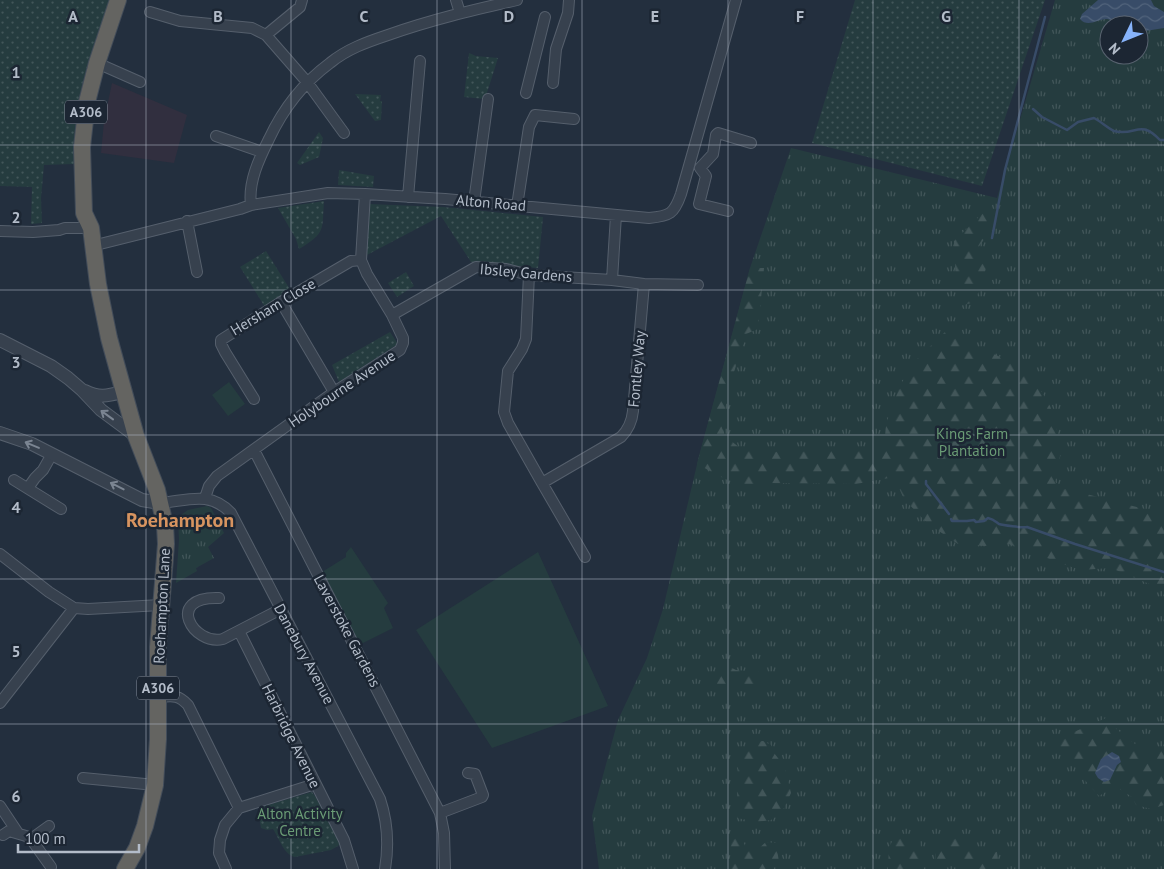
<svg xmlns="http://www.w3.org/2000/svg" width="1164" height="869" font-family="'PT Sans',sans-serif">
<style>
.medical{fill:#312f3f}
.grass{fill:url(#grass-tufts);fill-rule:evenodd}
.forest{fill:url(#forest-firs)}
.park{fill:url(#park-dots)}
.pitch{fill:#253c3f}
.water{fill:url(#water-waves)}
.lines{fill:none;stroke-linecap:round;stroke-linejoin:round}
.stream{stroke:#384c68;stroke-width:2.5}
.minor-casing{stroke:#555f6c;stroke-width:12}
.tertiary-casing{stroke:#555f6c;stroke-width:14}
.trunk-casing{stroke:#424c59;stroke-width:18}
.minor{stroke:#37414e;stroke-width:10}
.tertiary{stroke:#37414e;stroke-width:12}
.trunk{stroke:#646461;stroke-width:16}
.oneway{stroke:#7b8592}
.grid{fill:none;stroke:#b3bcc9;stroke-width:1;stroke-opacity:0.55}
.labels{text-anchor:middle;stroke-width:5;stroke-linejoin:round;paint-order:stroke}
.shield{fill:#1c2633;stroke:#868f9c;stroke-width:1}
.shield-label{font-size:14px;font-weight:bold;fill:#b3bcc9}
.street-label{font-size:15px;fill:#b3bcc9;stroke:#1c2633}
.park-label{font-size:15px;fill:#6a9b75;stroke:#1c2633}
.district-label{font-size:20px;font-weight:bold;fill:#d79460;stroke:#1c2633}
.grid-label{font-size:16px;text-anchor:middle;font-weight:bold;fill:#b3bcc9;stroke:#1c2633;stroke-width:5;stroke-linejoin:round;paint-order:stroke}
</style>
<defs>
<pattern id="grass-tufts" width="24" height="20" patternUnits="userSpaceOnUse" patternTransform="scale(1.25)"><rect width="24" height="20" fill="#253c3f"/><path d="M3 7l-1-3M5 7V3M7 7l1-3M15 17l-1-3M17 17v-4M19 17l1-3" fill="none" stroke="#425659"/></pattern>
<pattern id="forest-firs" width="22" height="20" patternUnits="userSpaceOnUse" patternTransform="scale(1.25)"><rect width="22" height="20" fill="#253c3f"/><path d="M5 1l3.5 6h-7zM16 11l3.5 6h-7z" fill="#425659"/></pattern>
<pattern id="park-dots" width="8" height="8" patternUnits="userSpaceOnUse" patternTransform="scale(1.25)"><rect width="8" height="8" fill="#253c3f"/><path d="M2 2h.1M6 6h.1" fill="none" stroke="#425659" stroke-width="1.8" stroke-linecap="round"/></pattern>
<pattern id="water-waves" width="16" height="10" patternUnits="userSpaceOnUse" patternTransform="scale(1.25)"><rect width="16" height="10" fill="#384c68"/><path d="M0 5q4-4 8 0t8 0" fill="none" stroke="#52647c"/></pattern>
</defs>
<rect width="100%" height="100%" fill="#232f3e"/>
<path class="medical" d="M112,83L187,115L174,163L101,153L104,121Z"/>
<path class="grass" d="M1055,0H1164V869H599L592,816L618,720L647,658L663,609L699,456L750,268L791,148L997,198ZM1109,25H1139V55H1109Z
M207,506L211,508L224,533L208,547L214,558L196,568L197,571L176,583L179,540L178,517L188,510Z"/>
<path class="forest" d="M986,210H994L991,230L977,249L989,259L975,302L960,306L961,293L956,285L954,241Z
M750,268H764L758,329L746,334L734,372L721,425L725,436L740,448L761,452L884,450L886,424L899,388L912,364L945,332L1029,370L1050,406L1056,422L1060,456L1055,482L1063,488L1156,512L1164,509V590L1111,568L1080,570L1003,542L985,546L958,544L927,523L904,499L894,477L856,484L768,483L746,486L725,479L697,464Z
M718,661L736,670L760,672L772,677V688L758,686L715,684Z
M1106,718L1114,727L1140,748L1164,751V805L1151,809L1136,805L1132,797L1115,786L1099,796L1082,777L1077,765L1066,754L1046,742L1048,736L1067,735Z
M763,741L771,745L774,753L785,767L791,793L782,812L771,820L757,822L737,818L738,756L753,742Z
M935,834L941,838H960L974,846L997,852L999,869H974V865C962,862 950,858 941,869H936Z
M907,835L920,839L923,869H888L889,847L893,840Z
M731,837H737L743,841L746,848L757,850L766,842L776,843L779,862L772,869H730Z"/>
<path class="park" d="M0,0H110C96,39 80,79 76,121C74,135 74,149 74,164L44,165L41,198L42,223L31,224L32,187L0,186Z
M855,0H1045L982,186L812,143Z
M469,53L476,56L498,58L485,99L464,97Z
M355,94L381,95L380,101H382L381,120L375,121Z
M319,132L323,138L319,157L300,165L297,163Z
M339,170L374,176L373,187L338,185Z
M324,201C322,230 326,233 299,249L296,239L278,208Z
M368,204L443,207L543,217L538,268L471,262L441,216L365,256Z
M266,251L291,291L265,307L240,267Z
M406,272L414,286L397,297L388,283Z
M390,332L398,344L339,382L332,365Z
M312,792L315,796L340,843L338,846L331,850L295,857C284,855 279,838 273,829L267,830L261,828L259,816L261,807Z"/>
<path class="pitch" d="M229,382L245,404L228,416L212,395Z
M351,547L388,603L384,608L393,628L359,645L322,572L346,557V553Z
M538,552L608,706L492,748L416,630Z"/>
<path class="water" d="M1098,0H1151L1154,6L1164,12V28L1139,32V25C1133,25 1123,27 1118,25C1114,23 1113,20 1107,19C1097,19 1088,28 1080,19L1082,14Z
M1112,752L1119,756L1121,762L1117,765L1110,780L1104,782L1098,778L1095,773L1101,759Z"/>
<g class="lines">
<path class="stream" d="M1033,109L1042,117L1067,130L1078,122L1094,118C1100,121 1109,129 1114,131C1136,137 1139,118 1160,140H1164
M992,238L1005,170L1045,17
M926,481V484L949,514
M951,519L952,521H967L974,520L976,522L984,521L988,518C993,519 995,521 999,524C1002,525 1023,528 1027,527L1075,544L1164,572"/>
<defs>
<path id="minor" d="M456,0L460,13
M150,12L180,21L252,28L266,35L307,82L344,133
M266,35L300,7L302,0
M97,63L140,82
M553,83L556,49L568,13L569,0
M526,93L545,17
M216,136L262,152
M408,197L420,61
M474,202L488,99
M251,205C248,182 259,159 269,139C283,109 303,83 330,63C347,49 367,42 388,35C430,20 473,10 517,0
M517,206L529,127L535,115L574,119
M728,211L699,204L706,176L700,168L713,154L716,135L718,133L751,143
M187,221L197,272
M0,231L33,232L59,230L65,228H91
M92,246L240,209L251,205L328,193L365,194L445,199L649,218C670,216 674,214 681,194L736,0
M529,275L526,339L522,349L508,371L504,412L508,423L542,483L621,437C628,430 632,421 633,411L644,284
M612,280L644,284L698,285
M281,302L334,392
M392,315L476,267L506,269L529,275L612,280L616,215
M254,399L225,352L221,344V340L281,302L351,261L361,260
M254,450L440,813L444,833L445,869
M14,480L61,509
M542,483L585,557
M28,488L35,478L43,470L52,454
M205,498L209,486L217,476L334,392L400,350L403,343V338L392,315L367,274L361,260L365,194
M160,503C187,501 209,490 231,513L380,799C388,823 389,845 385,869
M0,554L49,592L74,608L88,609L161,605
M219,598C164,596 193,646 223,639L281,609
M239,631L344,840L353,869
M158,697C172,696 178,694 188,705L239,808
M0,703L74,608
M83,778L155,785
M0,806L18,833
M440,813L482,797L483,795L475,774L468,773
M3,835L9,831L26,836L31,839L49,826
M31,839L51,867
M226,869L219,853L220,840L225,825L239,808L315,784"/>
<path id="tertiary" d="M0,340L51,366L68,378L82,390L101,410L136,436
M85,391C99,398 107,396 122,392
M0,433L32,444L142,500L160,503"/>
<path id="trunk" d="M118,0L97,63L87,102L82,147L84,213L91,228L98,284L109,338L136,436L157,490L165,525L166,544L158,647V739L155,785L145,826L137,848L125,869"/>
</defs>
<use href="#minor" class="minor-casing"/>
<use href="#tertiary" class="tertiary-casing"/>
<use href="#trunk" class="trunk-casing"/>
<use href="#minor" class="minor"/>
<use href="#tertiary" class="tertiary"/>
<use href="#trunk" class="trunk"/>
</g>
<defs><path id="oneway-shaft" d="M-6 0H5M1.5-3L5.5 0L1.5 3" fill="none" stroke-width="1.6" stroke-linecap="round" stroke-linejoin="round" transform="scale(1.25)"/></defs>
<g class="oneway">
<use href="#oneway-shaft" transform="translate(107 415) rotate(-144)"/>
<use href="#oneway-shaft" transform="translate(32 445) rotate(-157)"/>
<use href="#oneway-shaft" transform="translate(117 486) rotate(-153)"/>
</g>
<path class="grid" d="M146,0V869M291,0V869M437,0V869M582,0V869M728,0V869M873,0V869M1019,0V869M0,145H1164M0,290H1164M0,435H1164M0,579H1164M0,724H1164"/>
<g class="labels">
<g class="shield">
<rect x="65" y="100.5" width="42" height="23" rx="4"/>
<rect x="137" y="676.5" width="42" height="23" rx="4"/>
</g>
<g class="shield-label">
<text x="86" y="117">A306</text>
<text x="158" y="693">A306</text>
</g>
<g class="street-label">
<text transform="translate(491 203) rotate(5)" y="5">Alton Road</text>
<text transform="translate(526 273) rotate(5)" y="5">Ibsley Gardens</text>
<text transform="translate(273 307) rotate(-31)" y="5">Hersham Close</text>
<text transform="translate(637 369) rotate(-85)" y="5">Fontley Way</text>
<text transform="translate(342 389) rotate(-34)" y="5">Holybourne Avenue</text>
<text transform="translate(162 606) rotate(-87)" y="5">Roehampton Lane</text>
<text transform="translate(347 631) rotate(62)" y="5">Laverstoke Gardens</text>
<text transform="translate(304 654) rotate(62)" y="5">Danebury Avenue</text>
<text transform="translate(291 736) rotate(64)" y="5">Harbridge Avenue</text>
</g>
<g class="park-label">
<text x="972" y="439">Kings Farm<tspan x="972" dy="17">Plantation</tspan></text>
<text x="300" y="819">Alton Activity<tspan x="300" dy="17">Centre</tspan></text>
</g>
<g class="district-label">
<text x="180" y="527">Roehampton</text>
</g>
</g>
<g class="grid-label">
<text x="73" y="22">A</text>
<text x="218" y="22">B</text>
<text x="364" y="22">C</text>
<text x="509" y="22">D</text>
<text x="655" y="22">E</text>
<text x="800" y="22">F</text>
<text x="946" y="22">G</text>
<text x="16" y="78">1</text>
<text x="16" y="223">2</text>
<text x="16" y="368">3</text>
<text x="16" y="513">4</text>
<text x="16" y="657">5</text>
<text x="16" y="802">6</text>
</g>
<g transform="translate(1124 40) rotate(227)"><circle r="24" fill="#1c2633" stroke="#58626f"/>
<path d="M0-4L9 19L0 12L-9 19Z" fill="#87b3fa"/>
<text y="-8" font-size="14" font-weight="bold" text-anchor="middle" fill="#b3bcc9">N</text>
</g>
<path d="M18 844v8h121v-8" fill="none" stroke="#b3bcc9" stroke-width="2.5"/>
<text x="25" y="844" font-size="15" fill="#b3bcc9" stroke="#1c2633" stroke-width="4" paint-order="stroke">100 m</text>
</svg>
